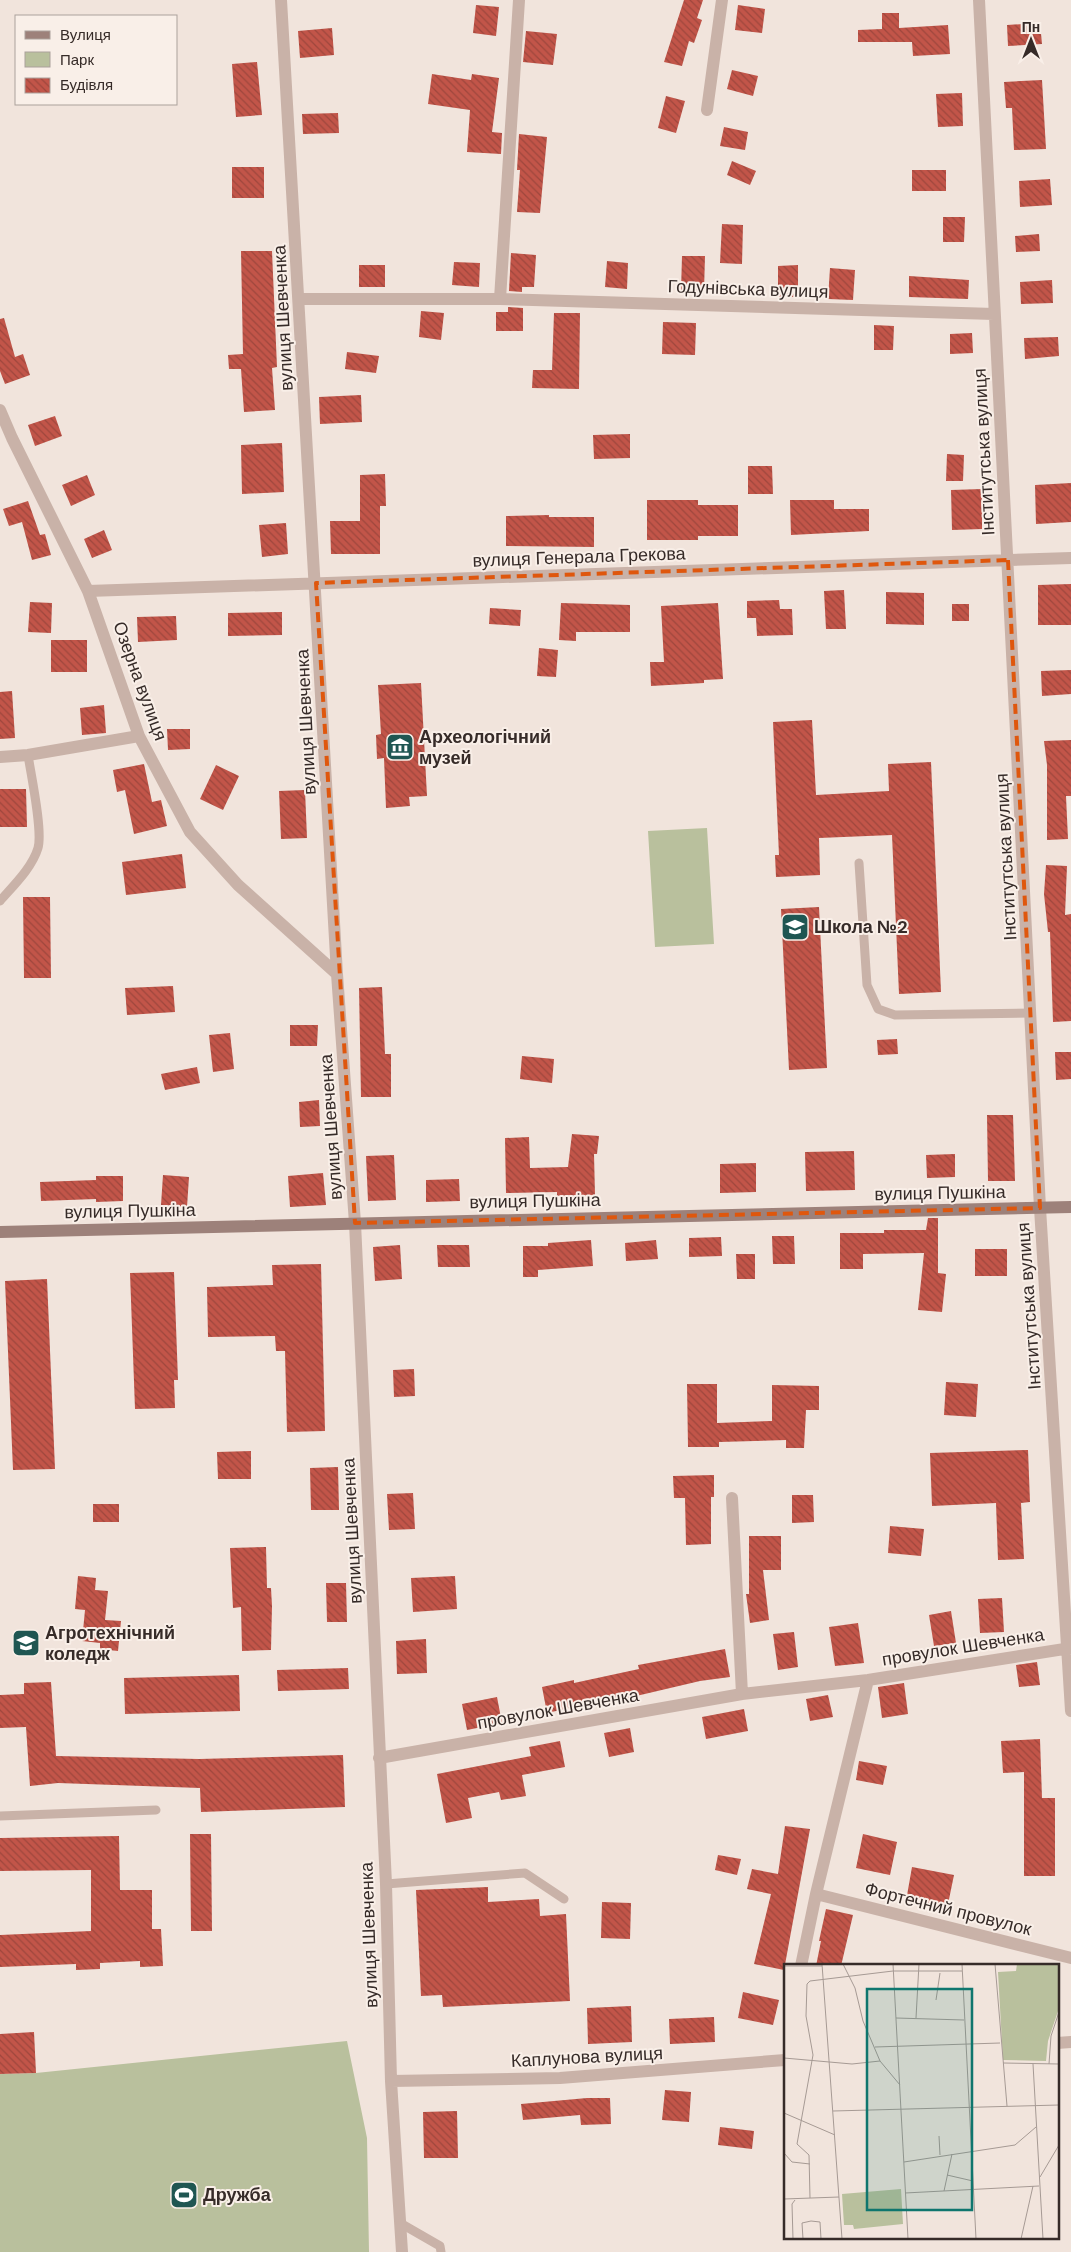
<svg xmlns="http://www.w3.org/2000/svg" width="1071" height="2252" font-family="'DM Sans',sans-serif">
<style>
.park{fill:#b9c09d}
.building{fill:url(#building-back-hatch)}
.lines{fill:none;stroke-linecap:round;stroke-linejoin:round}
.lane{stroke:#c9b2a8;stroke-width:9}
.street{stroke:#c9b2a8;stroke-width:12}
.secondary{stroke:#9d817a;stroke-width:12}
.marked{fill:none;stroke:#df570d;stroke-width:4;stroke-dasharray:10 6;stroke-linejoin:round}
.labels{text-anchor:middle;stroke-width:4;stroke-linejoin:round;paint-order:stroke}
.street-label{font-size:18px;fill:#362b28;stroke:#f9efe8}
.poi-label{font-size:18px;font-weight:bold;fill:#362b28;stroke:#f9efe8;text-anchor:start}
.inset-road{fill:none;stroke:#a69a94;stroke-width:1}
.view{fill:#0f766e;fill-opacity:0.15;stroke:#0f766e;stroke-width:2.5}
.inset-edge{fill:none;stroke:#362b28;stroke-width:2.5}
</style>
<defs>
<pattern id="building-back-hatch" width="6" height="6" patternUnits="userSpaceOnUse" patternTransform="scale(1.25)"><rect width="6" height="6" fill="#c25549"/><path d="M-1 5l2 2M0 0l6 6M5-1l2 2" fill="none" stroke="#9e473d"/></pattern>
</defs>
<rect width="100%" height="100%" fill="#f1e4dc"/>
<path class="park" d="M707,828L714,944L655,947L648,831Z
M347,2041L367,2138L369,2252H0V2074L36,2073Z"/>
<path class="building" d="M684,0H703L697,18L702,20L694,43L689,41L682,66L664,62Z
M476,5L499,7L496,36L473,33Z
M738,5L765,9L762,33L735,30Z
M882,13H899V28L948,25L950,54L913,56L912,42H858V30L882,29Z
M1040,23L1042,44L1008,46L1007,25Z
M332,28L334,55L300,58L298,31Z
M526,31L557,34L553,65L523,62Z
M257,62L262,115L236,117L232,64Z
M732,70L758,76L753,96L727,89Z
M432,74L471,80L472,74L499,78L492,132L502,133L501,154L467,152L470,110L428,104Z
M1042,80L1046,149L1014,150L1012,108H1006L1004,82Z
M962,93L963,126L938,127L936,94Z
M666,96L685,101L676,133L658,128Z
M338,113L339,133L303,134L302,114Z
M724,127L748,132L745,150L720,146Z
M519,134L547,137L540,213L517,212L520,170H517Z
M732,161L756,171L750,185L727,175Z
M232,167H264V198H232Z
M912,170H946V191H912Z
M1050,179L1052,205L1020,207L1019,181Z
M943,217H965L964,242H943Z
M722,224L743,225L742,264L720,263Z
M1039,234L1040,251L1016,252L1015,236Z
M241,251H272L277,367L272,368L275,410L244,412L241,369H229L228,355L243,354Z
M511,253L536,255L534,287H522V292L509,291Z
M682,256H705L704,291H681Z
M607,261L628,263L627,289L605,287Z
M454,262L480,263L479,287L452,285Z
M359,265H385V287H359Z
M798,265V297H778V266Z
M830,268L855,270L853,300L828,299Z
M909,276L969,280L968,299L909,297Z
M1052,280L1053,303L1021,304L1020,282Z
M508,307L523,308V331H496V312H508Z
M421,311L444,313L441,340L419,337Z
M554,313H580L579,389L532,388L533,370H552Z
M4,318L15,357L23,354L30,375L5,384L0,371V319Z
M663,322L696,323L695,355L662,354Z
M874,325L894,326L893,350H874Z
M972,333L973,353L950,354V334Z
M1058,337L1059,356L1025,359L1024,338Z
M347,352L379,356L376,373L345,369Z
M361,395L362,422L320,424L319,397Z
M55,416L62,436L35,446L28,425Z
M630,434V458L594,459L593,435Z
M282,443L284,492L242,494L241,445Z
M947,454L964,455L963,481H946Z
M748,466H772L773,494H748Z
M385,474L386,506H380V554H331L330,521H360V475Z
M87,475L95,495L71,506L62,485Z
M1071,483V522L1036,524L1035,485Z
M982,489V529L952,530L951,490Z
M647,500H698V505H738V536H698V540H647Z
M790,500H834V509H869V531L791,535Z
M28,501L40,535L45,534L51,555L32,560L22,522L9,526L3,509Z
M549,515V517H594V547L506,546V516Z
M286,523L288,554L262,557L259,525Z
M104,530L112,550L92,558L84,539Z
M1071,584V625H1038V585Z
M844,590L846,629H826L824,591Z
M886,592L924,593V625L886,624Z
M779,600L780,609H792L793,635L757,636L756,618H747V601Z
M30,602L52,603L51,633L28,632Z
M561,603L630,605V632H576V641L559,640Z
M718,603L723,679L704,680V683L651,686L650,662H664L661,606Z
M952,604H969V621H952Z
M490,608L521,610L520,626L489,624Z
M282,612V635L228,636V613Z
M176,616L177,640L138,642L137,617Z
M51,640H87V672H51Z
M539,648L558,650L556,677L537,676Z
M1071,670V694L1042,696L1041,671Z
M421,683L427,796L409,797L410,806L386,808L384,758L377,759L376,735L381,734L378,685Z
M12,691L15,738L0,739V692Z
M104,705L106,733L82,735L80,708Z
M812,720L816,795L889,791L888,764L931,762L941,992L899,994L892,835L819,838L820,875L776,877L775,855H779L773,722Z
M167,729H190V749L168,750Z
M1071,740V796H1066L1068,839L1047,840V765L1044,741Z
M144,764L152,802L161,800L167,826L134,834L125,790L117,792L113,770Z
M216,765L239,776L223,810L200,799Z
M0,789H26L27,827H0Z
M305,790L307,838L281,839L279,791Z
M182,854L186,888L126,895L122,862Z
M1046,865L1067,866L1065,915L1071,914V1021L1053,1022L1050,932H1048L1044,894Z
M23,897H50L51,978H24Z
M819,907L827,1068L789,1070L781,909Z
M173,986L175,1012L127,1015L125,988Z
M382,987L385,1054H391V1097H361L359,988Z
M290,1025H318L317,1046H290Z
M230,1033L234,1069L213,1072L209,1035Z
M897,1039L898,1054L878,1055L877,1040Z
M1055,1052H1071V1079L1056,1080Z
M522,1056L554,1059L552,1083L520,1079Z
M197,1067L200,1083L165,1090L161,1074Z
M319,1100L320,1126L300,1127L299,1102Z
M987,1115H1013L1015,1181H988Z
M572,1134L599,1136L597,1154H594L595,1195L557,1196V1192L506,1193L505,1138L529,1137L530,1168L568,1167Z
M854,1151L855,1190L806,1191L805,1152Z
M955,1154V1177L927,1178L926,1155Z
M394,1155L396,1200L368,1201L366,1156Z
M756,1163V1192L720,1193V1164Z
M323,1173L326,1205L290,1207L288,1176Z
M163,1175L189,1177L187,1207L161,1205Z
M96,1176H123V1201L96,1202V1199L41,1201L40,1182L96,1180Z
M459,1179L460,1201L426,1202V1180Z
M928,1218H938V1273L946,1274L942,1312L918,1310L924,1253L863,1254V1269H840V1233H884V1230H926Z
M772,1236H794L795,1264H773Z
M721,1237L722,1256L689,1257V1238Z
M591,1240L593,1266L538,1270V1277H523V1246H548V1243Z
M656,1240L658,1259L626,1261L625,1243Z
M400,1245L402,1279L375,1281L373,1247Z
M437,1245H469L470,1267H438Z
M975,1249H1007V1276H975Z
M736,1254H755V1279H737Z
M321,1264L325,1431L287,1432L285,1351H276L275,1336L208,1337L207,1287L273,1285L272,1265Z
M174,1272L178,1380H174L175,1408L135,1409L130,1273Z
M47,1279L55,1469L13,1470L5,1281Z
M414,1369L415,1396L394,1397L393,1370Z
M946,1382L978,1384L976,1417L944,1415Z
M687,1384H717V1423L772,1421V1385L819,1386V1410H806L804,1448H786V1440L719,1442V1447H688Z
M1028,1450L1030,1502L1021,1503L1024,1559L998,1560L996,1503L932,1506L930,1453Z
M251,1451V1479H218L217,1452Z
M338,1467L339,1510H311L310,1468Z
M714,1475V1497H711V1544L686,1545L685,1498H674L673,1476Z
M413,1493L415,1529L389,1530L387,1494Z
M792,1495H813L814,1522L792,1523Z
M93,1504H119V1522H93Z
M890,1526L924,1529L921,1556L888,1553Z
M749,1536H781V1570H763L769,1620L750,1623L746,1594H749Z
M266,1547L267,1588H271L272,1606L271,1650L242,1651L241,1607L233,1608L230,1548Z
M78,1576L96,1578L95,1590L108,1591L105,1620L121,1621L118,1651L100,1649V1643L82,1641L85,1610L75,1609Z
M455,1576L457,1609L413,1612L411,1578Z
M326,1583H346L347,1622H327Z
M1002,1598L1004,1632L980,1633L978,1599Z
M951,1611L956,1643L934,1646L929,1615Z
M858,1623L864,1663L835,1666L829,1627Z
M794,1632L798,1667L778,1670L773,1634Z
M426,1639L427,1673L397,1674L396,1641Z
M725,1649L730,1677L700,1681L598,1705L597,1702L547,1713L542,1687L574,1680V1683L639,1669L638,1665Z
M1037,1662L1040,1685L1019,1687L1016,1665Z
M348,1668L349,1689L278,1691L277,1670Z
M239,1675L240,1711L125,1714L124,1678Z
M51,1682L56,1756L199,1759L343,1755L345,1807L201,1812L200,1788L58,1783L30,1786L26,1727L0,1728V1695L24,1694V1683Z
M904,1683L908,1714L882,1718L878,1687Z
M828,1695L833,1717L810,1721L806,1699Z
M497,1697L502,1723L467,1730L462,1704Z
M744,1709L748,1731L706,1739L702,1717Z
M630,1728L634,1752L609,1757L604,1733Z
M1040,1739L1042,1798H1055V1876H1024V1772L1003,1773L1001,1741Z
M560,1741L565,1767L522,1775L526,1796L501,1800L499,1792L468,1798L472,1818L446,1823L437,1774L531,1756L529,1747Z
M859,1761L887,1766L883,1785L856,1780Z
M785,1826L810,1829L784,1970L754,1964L771,1894L747,1889L752,1869L778,1874Z
M190,1834H211L212,1931H191Z
M863,1834L897,1842L890,1875L856,1868Z
M119,1836L120,1890H152V1929H161L163,1966L140,1967V1961L100,1963V1969L76,1970V1964L0,1967V1935L91,1931V1870L0,1871V1838Z
M718,1855L741,1859L737,1875L715,1870Z
M912,1867L954,1875L947,1909L906,1901Z
M488,1887V1902L539,1899L540,1916L566,1914L570,2001L443,2007L442,1995L421,1996L416,1890Z
M602,1902L631,1903L630,1939L601,1938Z
M826,1909L853,1915L841,1966H816L821,1941H819Z
M743,1992L779,2000L773,2025L738,2018Z
M631,2006L632,2042L588,2044L587,2008Z
M714,2017L715,2042L670,2044L669,2019Z
M34,2032L36,2073L0,2074V2034Z
M665,2090L691,2092L689,2122L662,2120Z
M587,2098H610L611,2124L581,2125L580,2115L523,2120L521,2104Z
M457,2111L458,2158H424L423,2112Z
M720,2127L754,2131L752,2149L718,2145Z"/>
<g class="lines">
<path class="lane" d="M859,863L867,985L878,1009L895,1015L1031,1013
M0,901C13,886 32,868 38,848C43,831 31,775 28,755
M0,1816L156,1810
M386,1884L525,1873L564,1899
M400,2223L440,2246L441,2252"/>
<path class="street" d="M281,0L337,974L355,1223L386,1884L391,2081L402,2252
M979,0L1040,1208L1071,1711
M707,110L722,0
M300,299H500L994,314
M500,299L519,0
M0,410L12,438L88,591L139,736L190,832L238,885L337,974
M88,591L1071,558
M0,757L28,755L139,736
M732,1498L742,1694
M379,1758L742,1694L868,1680L1071,1648
M816,1894L1071,1958
M801,1966L816,1894L868,1680
M1057,2043L1071,2042
M391,2081L560,2078L785,2060"/>
<path class="secondary" d="M0,1232L1071,1207"/>
</g>
<path class="marked" d="M1008,560L1040,1208L355,1223L316,583Z"/>
<defs>
<symbol id="museum-square" viewBox="-11 -11 22 22"><rect x="-9" y="-9" width="18" height="18" rx="4" fill="#1f5652" stroke="#f9efe8"/><path d="M0-6L6-3V-2H-6V-3ZM-5-1h2V3h-2ZM-1-1h2V3h-2ZM3-1h2V3H3ZM-6 4H6V6H-6Z" fill="#fff"/></symbol>
<symbol id="school-square" viewBox="-11 -11 22 22"><rect x="-9" y="-9" width="18" height="18" rx="4" fill="#1f5652" stroke="#f9efe8"/><path d="M0-5L7-2L0 1L-7-2ZM-4 1L0 2.5L4 1V4Q0 6-4 4Z" fill="#fff"/></symbol>
<symbol id="university-square" viewBox="-11 -11 22 22"><rect x="-9" y="-9" width="18" height="18" rx="4" fill="#1f5652" stroke="#f9efe8"/><path d="M0-5L7-2L0 1L-7-2ZM-4 1L0 2.5L4 1V4Q0 6-4 4Z" fill="#fff"/></symbol>
<symbol id="stadium-square" viewBox="-11 -11 22 22"><rect x="-9" y="-9" width="18" height="18" rx="4" fill="#1f5652" stroke="#f9efe8"/><path d="M0-5a6.5 5 0 1 0 0 10a6.5 5 0 1 0 0-10ZM-3.5-1.8h7v3.6h-7Z" fill="#fff"/></symbol>
</defs>
<g fill-rule="evenodd">
<use href="#museum-square" x="384" y="731" width="32" height="32"/>
<use href="#school-square" x="779" y="911" width="32" height="32"/>
<use href="#university-square" x="10" y="1627" width="32" height="32"/>
<use href="#stadium-square" x="168" y="2179" width="32" height="32"/>
</g>
<g class="labels">
<g class="street-label">
<text transform="translate(748 289) rotate(2)" y="6">Годунівська вулиця</text>
<text transform="translate(283 318) rotate(-93)" y="6">вулиця Шевченка</text>
<text transform="translate(984 452) rotate(-93)" y="6">Інститутська вулиця</text>
<text transform="translate(579 557) rotate(-2)" y="6">вулиця Генерала Грекова</text>
<text transform="translate(140 681) rotate(70)" y="6">Озерна вулиця</text>
<text transform="translate(306 722) rotate(-93)" y="6">вулиця Шевченка</text>
<text transform="translate(1006 857) rotate(-93)" y="6">Інститутська вулиця</text>
<text transform="translate(331 1127) rotate(-94)" y="6">вулиця Шевченка</text>
<text transform="translate(940 1193) rotate(-1)" y="6">вулиця Пушкіна</text>
<text transform="translate(535 1201) rotate(-1)" y="6">вулиця Пушкіна</text>
<text transform="translate(130 1211) rotate(-1)" y="6">вулиця Пушкіна</text>
<text transform="translate(1029 1306) rotate(-94)" y="6">Інститутська вулиця</text>
<text transform="translate(352 1531) rotate(-93)" y="6">вулиця Шевченка</text>
<text transform="translate(963 1647) rotate(-9)" y="6">провулок Шевченка</text>
<text transform="translate(558 1709) rotate(-10)" y="6">провулок Шевченка</text>
<text transform="translate(948 1909) rotate(14)" y="6">Фортечний провулок</text>
<text transform="translate(369 1935) rotate(-92)" y="6">вулиця Шевченка</text>
<text transform="translate(587 2057) rotate(-3)" y="6">Каплунова вулиця</text>
</g>
<g class="poi-label">
<text x="419" y="743">Археологічний<tspan x="419" dy="21">музей</tspan></text>
<text x="814" y="933">Школа №2</text>
<text x="45" y="1639">Агротехнічний<tspan x="45" dy="21">коледж</tspan></text>
<text x="203" y="2201">Дружба</text>
</g>
</g>
<g transform="translate(784 1964)">
<rect width="275" height="275" fill="#f1e4dc"/>
<path d="M233,0H275V44L264,77L262,97L219,96L214,8L232,7Z" fill="#b9c09d"/>
<path d="M117,225L119,260L70,265L69,261H60L58,230Z" fill="#b9c09d"/>
<path class="inset-road" d="M38,0L58,275M59,0L71,24L79,57L96,97L116,121M109,0L124,275M178,0L192,275M211,0L223,142M0,2H38M152,36L156,9M112,54L180,56M132,54L135,0M91,83L216,79M0,94L68,100L96,97M219,99L275,100M249,100L259,275M265,100L267,72L275,48M49,147L275,141M0,149L51,171M155,172L156,191M0,189L8,198L26,200M120,198L231,181L252,163M163,211L189,217M256,213L275,181M160,227L168,190M121,229L255,222M26,234L25,191L13,180L29,91L22,52L23,20L26,17L109,7H178M0,235L55,233M9,275L8,240L11,236M19,275L18,259L27,257L36,258L37,275M123,275H226M237,275L249,222"/>
<path class="view" d="M83,25H188V246H83Z"/>
<rect width="275" height="275" class="inset-edge"/>
</g>
<rect x="15" y="15" width="162" height="90" fill="#f9efe8" stroke="#aba19b"/>
<rect x="25" y="31" width="25" height="8" fill="#9d817a" stroke="#aba19b"/>
<text x="60" y="40" font-size="15" fill="#362b28">Вулиця</text>
<rect x="25" y="52" width="25" height="15" fill="#b9c09d" stroke="#aba19b"/>
<text x="60" y="65" font-size="15" fill="#362b28">Парк</text>
<rect x="25" y="78" width="25" height="15" fill="url(#building-back-hatch)" stroke="#aba19b"/>
<text x="60" y="90" font-size="15" fill="#362b28">Будівля</text>
<g transform="translate(1031 40)" stroke="#f9efe8" stroke-width="4" paint-order="stroke">
<path d="M0-4L9 19L0 12L-9 19Z" fill="#362b28"/>
<text y="-8" font-size="14" font-weight="bold" text-anchor="middle" fill="#362b28">Пн</text>
</g>
</svg>
